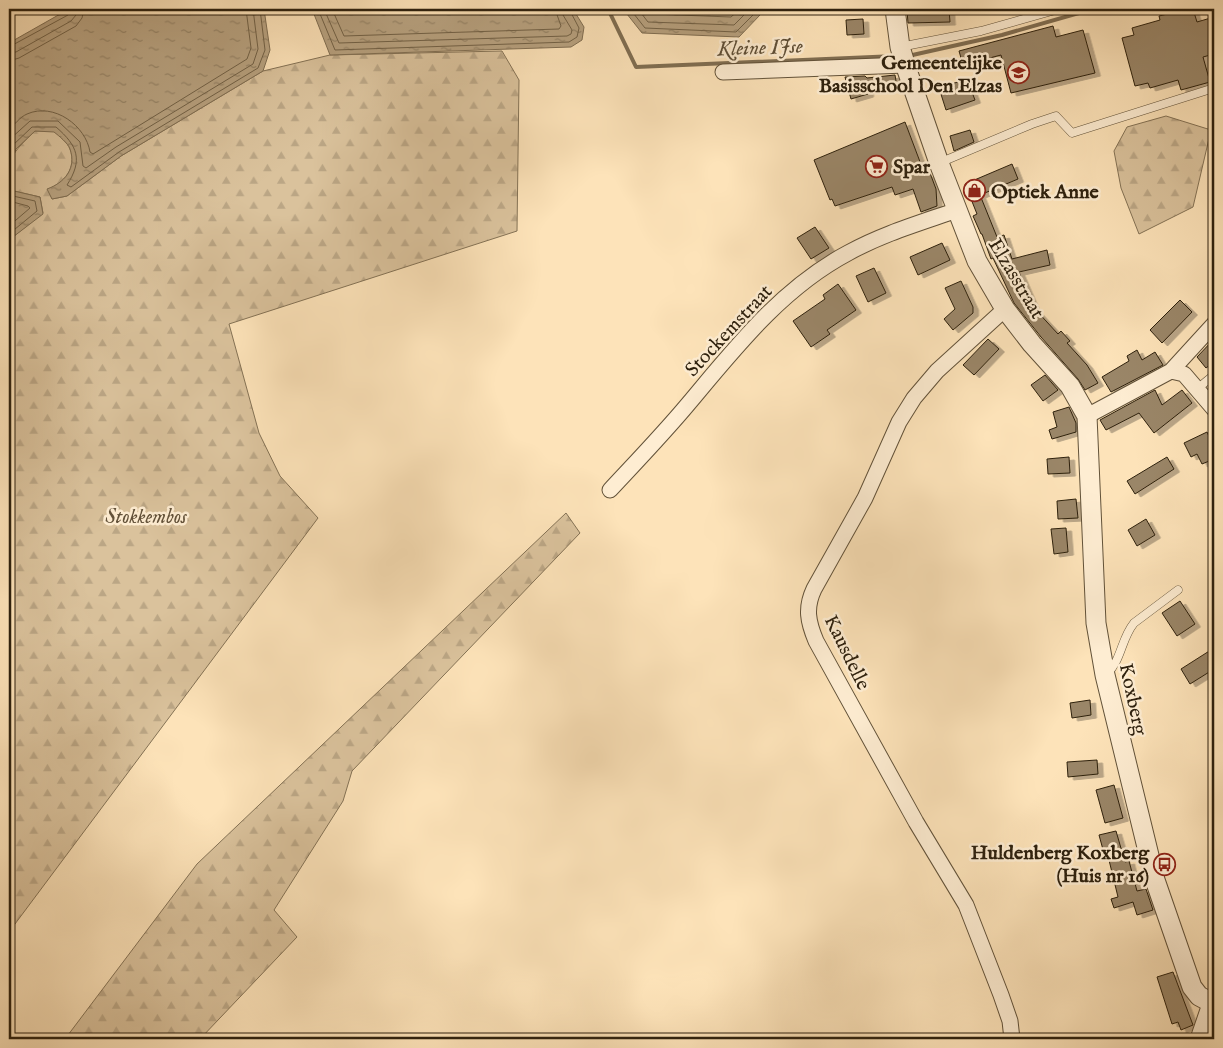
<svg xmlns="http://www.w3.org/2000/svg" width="1223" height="1048" font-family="'IM FELL English',serif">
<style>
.forest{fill:url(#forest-firs);stroke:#847255}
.water{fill:url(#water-ripples);stroke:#806e52}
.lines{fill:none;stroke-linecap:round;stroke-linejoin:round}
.shore{stroke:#726146;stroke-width:1}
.stream{stroke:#806e52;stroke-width:4}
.building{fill:#9a8667;stroke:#2e210e;filter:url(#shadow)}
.service-casing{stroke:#625239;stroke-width:9}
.minor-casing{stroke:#625239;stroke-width:17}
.tertiary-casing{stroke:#625239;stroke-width:21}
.service{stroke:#feedd2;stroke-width:8}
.minor{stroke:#feedd2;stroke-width:15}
.tertiary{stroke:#feedd2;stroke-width:19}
.labels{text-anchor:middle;stroke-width:5;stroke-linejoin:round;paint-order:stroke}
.poi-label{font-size:20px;font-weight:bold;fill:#2e210e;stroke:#feedd2;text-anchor:end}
.street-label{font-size:20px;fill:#2e210e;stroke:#feedd2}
.park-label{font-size:20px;font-style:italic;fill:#625139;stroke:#feedd2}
.water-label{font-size:21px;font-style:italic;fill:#5e4e36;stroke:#feedd2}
</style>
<defs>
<pattern id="forest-firs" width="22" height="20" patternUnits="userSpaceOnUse" patternTransform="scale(1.25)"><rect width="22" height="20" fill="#dac29c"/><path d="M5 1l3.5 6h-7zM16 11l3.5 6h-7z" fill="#bba685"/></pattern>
<pattern id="water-ripples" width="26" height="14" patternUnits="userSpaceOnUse" patternTransform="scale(1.25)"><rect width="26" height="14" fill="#b7a17f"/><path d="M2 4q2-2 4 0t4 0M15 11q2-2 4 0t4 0" fill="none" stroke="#958366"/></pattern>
<filter id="shadow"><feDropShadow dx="5.5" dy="3" stdDeviation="0" flood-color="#0004"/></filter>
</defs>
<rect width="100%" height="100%" fill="#fde3b9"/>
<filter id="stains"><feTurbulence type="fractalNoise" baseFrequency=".004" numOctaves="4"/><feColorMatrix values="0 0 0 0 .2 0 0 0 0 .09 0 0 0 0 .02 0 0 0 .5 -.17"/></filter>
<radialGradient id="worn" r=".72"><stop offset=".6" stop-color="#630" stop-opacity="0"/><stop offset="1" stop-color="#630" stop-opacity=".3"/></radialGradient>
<path class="forest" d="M502,51L519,80L517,231L229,324L259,433L280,476L318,518L9,932V240L43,213L40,197L14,191C3,161 13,152 35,131H54C59,136 68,143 70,149C77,168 64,183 48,189L52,199L67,196L121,156L263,71L330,55Z
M1166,116L1211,130L1193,207L1139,234L1121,188L1114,151L1127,127Z
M566,513L580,533L352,771L343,801L274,910L297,937L200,1039H65L197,864Z"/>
<path class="water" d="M69,9H264L270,50L263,71L121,156L67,196L52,199L47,189C64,183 77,169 70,149C68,143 59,136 54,132L35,131L16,149L9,165V43Z
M312,9H573L584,27L582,40L571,47L330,55Z
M623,9H759L760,15L739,37L642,33Z
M9,177L14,191L40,197L43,214L9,240Z"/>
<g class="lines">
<path class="shore" d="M318,9L335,50L569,42L577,37L579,28L569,9
M324,9L339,43L567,36L571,34L572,30L563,15L562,9
M332,9L344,36L559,29L561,26L555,9
M630,9L645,28L736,32L754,14V9
M638,9L648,22L734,25L747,12L748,9
M647,9L652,14L731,17L740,9
M9,47L68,15L70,9
M9,53L16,52L71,21L76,15L77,9
M9,61L19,58L76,26L82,18L84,9
M9,130C14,125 20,117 27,114C54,102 86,126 90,152L93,154L247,59L251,48L246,9
M9,140L30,121H58L80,142L83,166L86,168L116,147L253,64L258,49L253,9
M9,153L12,146L32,127H56C78,146 83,160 67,185L71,187L119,152L258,68L265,50L260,9
M9,193L13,196L35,201L37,211L9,234
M9,201L28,206L30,208L9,226"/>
<path class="stream" d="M608,9L636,67L896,56
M908,56L1002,35L1093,9"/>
</g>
<path class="building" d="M949,9L950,22L908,23L907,11Z
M1188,9H1193L1197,22L1214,17V54L1203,57L1210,82L1181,90L1178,80L1150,88L1148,83L1135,86L1122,38L1134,35L1132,28L1160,20L1159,16Z
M863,19L864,34L847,35L846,20Z
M1053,26L1056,37L1083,30L1095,73L1011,93L1001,55L963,65L959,51Z
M895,75L896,81L868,90V94L851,99L845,77L865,76L867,78Z
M967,79L975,100L946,110L939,88Z
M905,122L925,175L930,173L936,189L937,206L921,212L913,189L895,195L892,187L835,206L832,199L830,200L814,160Z
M970,130L974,142L954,151L950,136Z
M1012,164L1018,179L980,195L997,237L1004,235L1012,259L1047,250L1050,265L1019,272L1035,309L1058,334L1061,331L1070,341L1067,343L1087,365L1098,383L1085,390L1078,379L1041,337L1014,303L993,258L991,259L982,234H981L973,216L977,214L965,184Z
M815,227L829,248L811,259L797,238Z
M942,243L950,260L918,275L910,257Z
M874,268L886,293L868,302L856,276Z
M961,281L973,307V313L953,330L944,319L955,309L945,288Z
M838,284L856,310L827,330L830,334L811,347L793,321L825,299L823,295Z
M1180,300L1192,312L1162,343L1150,330Z
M988,339L999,349L974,375L963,365Z
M1214,339V362L1206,368L1197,357Z
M1137,350L1142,360L1155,352L1163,365L1111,392L1102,377L1129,361L1127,356Z
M1045,375L1058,390L1043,401L1031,385Z
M1155,390L1162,405L1182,390L1192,403L1154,433L1139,413L1106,430L1100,420Z
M1069,407L1076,423V432L1052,439L1049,430L1057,427L1053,412Z
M1207,432L1214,447V459L1202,464L1197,454L1191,457L1184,443Z
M1069,457L1070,473L1048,474L1047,459Z
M1167,457L1174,469L1135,494L1127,481Z
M1076,499L1078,518L1058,519L1057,501Z
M1146,519L1155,535L1137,546L1128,530Z
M1066,528L1068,552L1054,554L1051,529Z
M1180,601L1195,624L1177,636L1162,613Z
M1214,648V669L1190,684L1181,669Z
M1090,700L1091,715L1072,718L1070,703Z
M1097,760L1098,774L1068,777L1067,762Z
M1114,785L1123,818L1105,823L1096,790Z
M1116,831L1125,862L1129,861L1137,891L1146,889L1153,910L1137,915L1133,902L1114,908L1111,899L1118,897L1108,856L1105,857L1099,835Z
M1173,972L1193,1025L1181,1030L1178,1022L1172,1024L1157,977Z"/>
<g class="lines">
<defs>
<path id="service" d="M900,47L981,31L1059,9
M939,163L1032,124L1056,116L1072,133L1214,88
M1197,389L1214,375
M1107,674C1122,659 1121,639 1134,623L1178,590"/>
<path id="minor" d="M723,72L905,65
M1005,309L937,371L914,398L899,422L865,498L814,589C805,608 808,622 816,641L916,822L966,905L1001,995L1010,1021L1012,1039
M1171,371L1184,374L1214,409
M1087,416L1171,371L1214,324
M610,490C637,461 664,433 689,403C736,347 782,288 848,253C882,234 920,223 957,210
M1198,1039L1210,1004"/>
<path id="tertiary" d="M895,9L900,47L907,70L939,163L977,261L1005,309L1032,344L1070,386L1087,416L1096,623L1105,675L1155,880L1192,987L1199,996L1214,1004"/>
</defs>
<use href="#service" class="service-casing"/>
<use href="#minor" class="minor-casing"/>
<use href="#tertiary" class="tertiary-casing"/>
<use href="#service" class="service"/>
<use href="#minor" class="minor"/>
<use href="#tertiary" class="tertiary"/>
</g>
<defs>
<symbol id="school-ring" viewBox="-11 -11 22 22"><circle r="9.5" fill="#feedd2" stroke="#8f2418" stroke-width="1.5"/><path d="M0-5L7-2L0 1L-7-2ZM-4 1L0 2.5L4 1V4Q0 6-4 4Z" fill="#8f2418"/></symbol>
<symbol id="supermarket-ring" viewBox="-11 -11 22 22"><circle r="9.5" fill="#feedd2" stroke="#8f2418" stroke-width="1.5"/><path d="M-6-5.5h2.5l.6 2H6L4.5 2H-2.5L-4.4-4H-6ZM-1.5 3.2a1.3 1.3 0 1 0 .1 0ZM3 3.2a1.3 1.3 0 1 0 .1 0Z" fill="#8f2418"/></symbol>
<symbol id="shop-ring" viewBox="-11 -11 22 22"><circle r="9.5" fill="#feedd2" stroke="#8f2418" stroke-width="1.5"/><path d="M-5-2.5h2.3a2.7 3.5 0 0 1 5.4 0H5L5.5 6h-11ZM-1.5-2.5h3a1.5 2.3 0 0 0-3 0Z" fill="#8f2418"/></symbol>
<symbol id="bus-ring" viewBox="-11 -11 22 22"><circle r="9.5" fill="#feedd2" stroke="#8f2418" stroke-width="1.5"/><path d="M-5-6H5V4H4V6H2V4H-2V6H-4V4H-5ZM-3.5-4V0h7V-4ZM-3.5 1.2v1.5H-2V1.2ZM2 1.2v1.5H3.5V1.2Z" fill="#8f2418"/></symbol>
</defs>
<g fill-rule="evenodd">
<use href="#school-ring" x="1006" y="60" width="25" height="25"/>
<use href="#supermarket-ring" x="864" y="154" width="25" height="25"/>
<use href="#shop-ring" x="962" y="178" width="25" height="25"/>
<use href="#bus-ring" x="1152" y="852" width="25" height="25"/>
</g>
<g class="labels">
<g class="poi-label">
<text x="1002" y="69">Gemeentelijke<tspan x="1002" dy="23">Basisschool Den Elzas</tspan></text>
<text x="893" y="173" text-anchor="start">Spar</text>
<text x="991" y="198" text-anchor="start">Optiek Anne</text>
<text x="1149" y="859">Huldenberg Koxberg<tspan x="1149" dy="23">(Huis nr 16)</tspan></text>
</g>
<g class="street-label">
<text transform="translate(1017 278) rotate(59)" y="7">Elzasstraat</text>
<text transform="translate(728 330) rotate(-47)" y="7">Stockemstraat</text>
<text transform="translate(848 652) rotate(64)" y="7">Kausdelle</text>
<text transform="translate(1134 699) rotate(78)" y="7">Koxberg</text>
</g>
<g class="park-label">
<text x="146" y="523">Stokkembos</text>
</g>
<g class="water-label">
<text transform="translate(760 47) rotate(-2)" y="7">Kleine IJse</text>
</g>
</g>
<rect width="1223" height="1048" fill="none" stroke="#fde3b9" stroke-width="30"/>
<rect x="10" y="10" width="1203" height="1028" fill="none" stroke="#2e210e" stroke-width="2.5"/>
<rect x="15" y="15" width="1193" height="1018" fill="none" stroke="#2e210e"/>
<rect width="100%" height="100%" filter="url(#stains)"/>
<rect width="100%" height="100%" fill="url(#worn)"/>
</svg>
